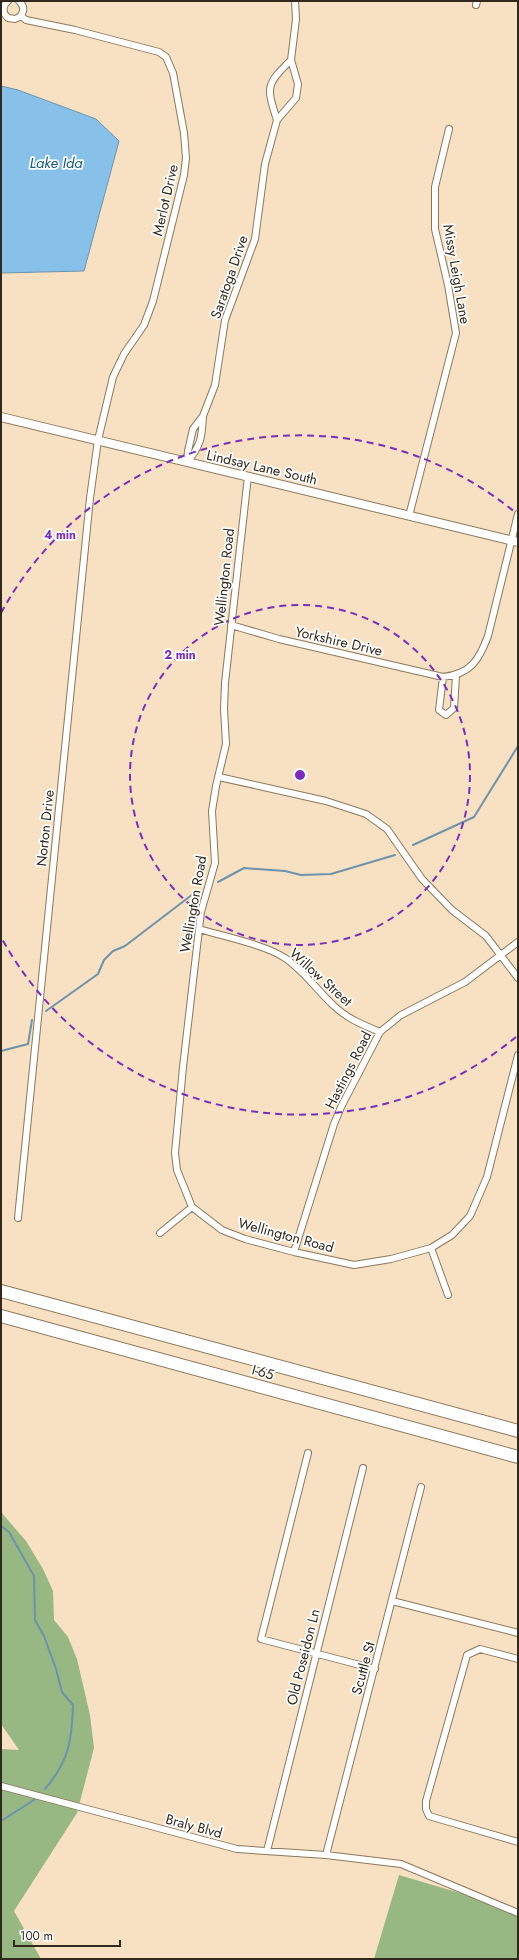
<svg xmlns="http://www.w3.org/2000/svg" width="519" height="1960" font-family="Jost,sans-serif">
<style>
.forest{fill:#97b883}
.water{fill:#87c1e9;stroke:#6d93ac}
.lines{fill:none;stroke-linecap:round;stroke-linejoin:round}
.stream{stroke:#6d93ac;stroke-width:2}
.minor-casing{stroke:#8b785b;stroke-width:8}
.tertiary-casing{stroke:#8b785b;stroke-width:10}
.motorway-casing{stroke:#8b785b;stroke-width:14}
.minor{stroke:#fff;stroke-width:6}
.tertiary{stroke:#fff;stroke-width:8}
.motorway{stroke:#fff;stroke-width:12}
.ring{fill:none;stroke:#7b2cbf;stroke-width:2;stroke-dasharray:7 5}
.labels{text-anchor:middle;stroke-width:3.5;stroke-linejoin:round;paint-order:stroke}
.street-label{font-size:14px;fill:#31291d;stroke:#fff}
.water-label{font-size:15px;font-style:italic;fill:#175b81;stroke:#fff}
.centre{fill:#7b2cbf;stroke:#fff;stroke-width:2}
.ring-label{font-size:12px;text-anchor:middle;font-weight:bold;fill:#7b2cbf;stroke:#fff;stroke-width:3.5;stroke-linejoin:round;paint-order:stroke}
</style>
<rect width="100%" height="100%" fill="#f7e1c2"/>
<path class="forest" d="M1,1512L26,1541L43,1569L53,1591L54,1620L68,1637L77,1659L90,1715L94,1748L77,1813L14,1911L41,1959H1V1749L19,1750L1,1724Z
M399,1875L518,1910V1959H374Z"/>
<path class="water" d="M1,86L18,90L96,119L119,141L84,271L1,273Z"/>
<g class="lines">
<path class="stream" d="M413,845L474,817L518,746
M218,882L244,868L285,871L301,875L331,874L395,855
M46,1011L98,974L104,960L113,951L125,946L197,891
M1,1051L28,1044L32,1020
M1,1526L9,1532L34,1576L35,1620L44,1636L56,1669L62,1692L73,1705C72,1740 69,1761 45,1789
M1,1821L34,1800
M1,1958L2,1959"/>
<defs>
<path id="minor" d="M8,1C2,6 2,13 8,18L15,19C24,16 26,7 19,1
M476,5L477,1
M277,120C266,86 266,85 291,60
M187,462L188,451L193,429L203,416L215,385L225,320L255,239L265,164L277,120L296,98L298,84L291,60L296,19L295,1
M187,462C201,446 202,437 203,416
M248,476L225,683L224,709L226,744L216,786L212,811L215,863L201,912L183,1067L175,1153L177,1170L192,1207L222,1230L245,1239L294,1252L354,1265L391,1259L431,1248L452,1235L470,1216L487,1177L518,1055
M409,516L456,333L448,285L435,229V187L449,129
M231,625L279,639L443,677C471,674 479,660 488,636L518,514
M443,677L439,710L446,715L454,708L456,676
M219,777L326,801L366,814L387,829L422,879L452,910L486,936L518,978
M199,929C222,936 266,945 285,958C304,971 317,990 333,1005C346,1018 363,1025 380,1032
M18,1218L90,498L98,440L113,377L124,354L144,325L153,301L184,175L186,158L184,133L173,73L166,57L159,52L75,30L26,20L21,16
M160,1233L192,1207
M431,1248L448,1295
M294,1252L334,1124L341,1107L380,1032L401,1015L465,982L518,942
M308,1453L261,1639L375,1669
M392,1601L518,1633
M518,1659L480,1649L467,1655L426,1801V1809L429,1816L518,1842
M1,1786L237,1849L326,1855L401,1864L518,1913
M267,1851L363,1468
M326,1855L421,1487"/>
<path id="tertiary" d="M1,417L518,542"/>
<path id="motorway" d="M1,1291L518,1431
M1,1316L518,1457"/>
</defs>
<use href="#minor" class="minor-casing"/>
<use href="#tertiary" class="tertiary-casing"/>
<use href="#motorway" class="motorway-casing"/>
<use href="#minor" class="minor"/>
<use href="#tertiary" class="tertiary"/>
<use href="#motorway" class="motorway"/>
</g>
<g class="ring">
<circle cx="300" cy="775" r="170"/>
<path d="M516 1037A340 340 0 0 1 1 937M1 613A340 340 0 0 1 516 513"/>
</g>
<g class="labels">
<g class="street-label">
<text transform="translate(165 200) rotate(-77)" y="5">Merlot Drive</text>
<text transform="translate(457 274) rotate(80)" y="5">Missy Leigh Lane</text>
<text transform="translate(229 277) rotate(-71)" y="5">Saratoga Drive</text>
<text transform="translate(262 467) rotate(13)" y="5">Lindsay Lane South</text>
<text transform="translate(224 577) rotate(-84)" y="5">Wellington Road</text>
<text transform="translate(339 641) rotate(13)" y="5">Yorkshire Drive</text>
<text transform="translate(45 828) rotate(-84)" y="5">Norton Drive</text>
<text transform="translate(193 904) rotate(-80)" y="5">Wellington Road</text>
<text transform="translate(321 977) rotate(42)" y="5">Willow Street</text>
<text transform="translate(348 1070) rotate(-63)" y="5">Hastings Road</text>
<text transform="translate(286 1235) rotate(15)" y="5">Wellington Road</text>
<text transform="translate(263 1372) rotate(15)" y="5">I-65</text>
<text transform="translate(303 1657) rotate(-76)" y="5">Old Poseidon Ln</text>
<text transform="translate(363 1668) rotate(-75)" y="5">Scuttle St</text>
<text transform="translate(194 1826) rotate(15)" y="5">Braly Blvd</text>
</g>
<g class="water-label">
<text x="56" y="168">Lake Ida</text>
</g>
</g>
<circle cx="300" cy="775" r="6" class="centre"/>
<g class="ring-label">
<text x="60" y="539">4 min</text>
<text x="180" y="659">2 min</text>
</g>
<rect width="519" height="1960" fill="none" stroke="#31291d" stroke-width="4"/>
<path d="M14 1940v6h106v-6" fill="none" stroke="#31291d" stroke-width="2"/>
<text x="20" y="1940" font-size="12" fill="#31291d" stroke="#ffffff" stroke-width="3" paint-order="stroke">100 m</text>
</svg>
